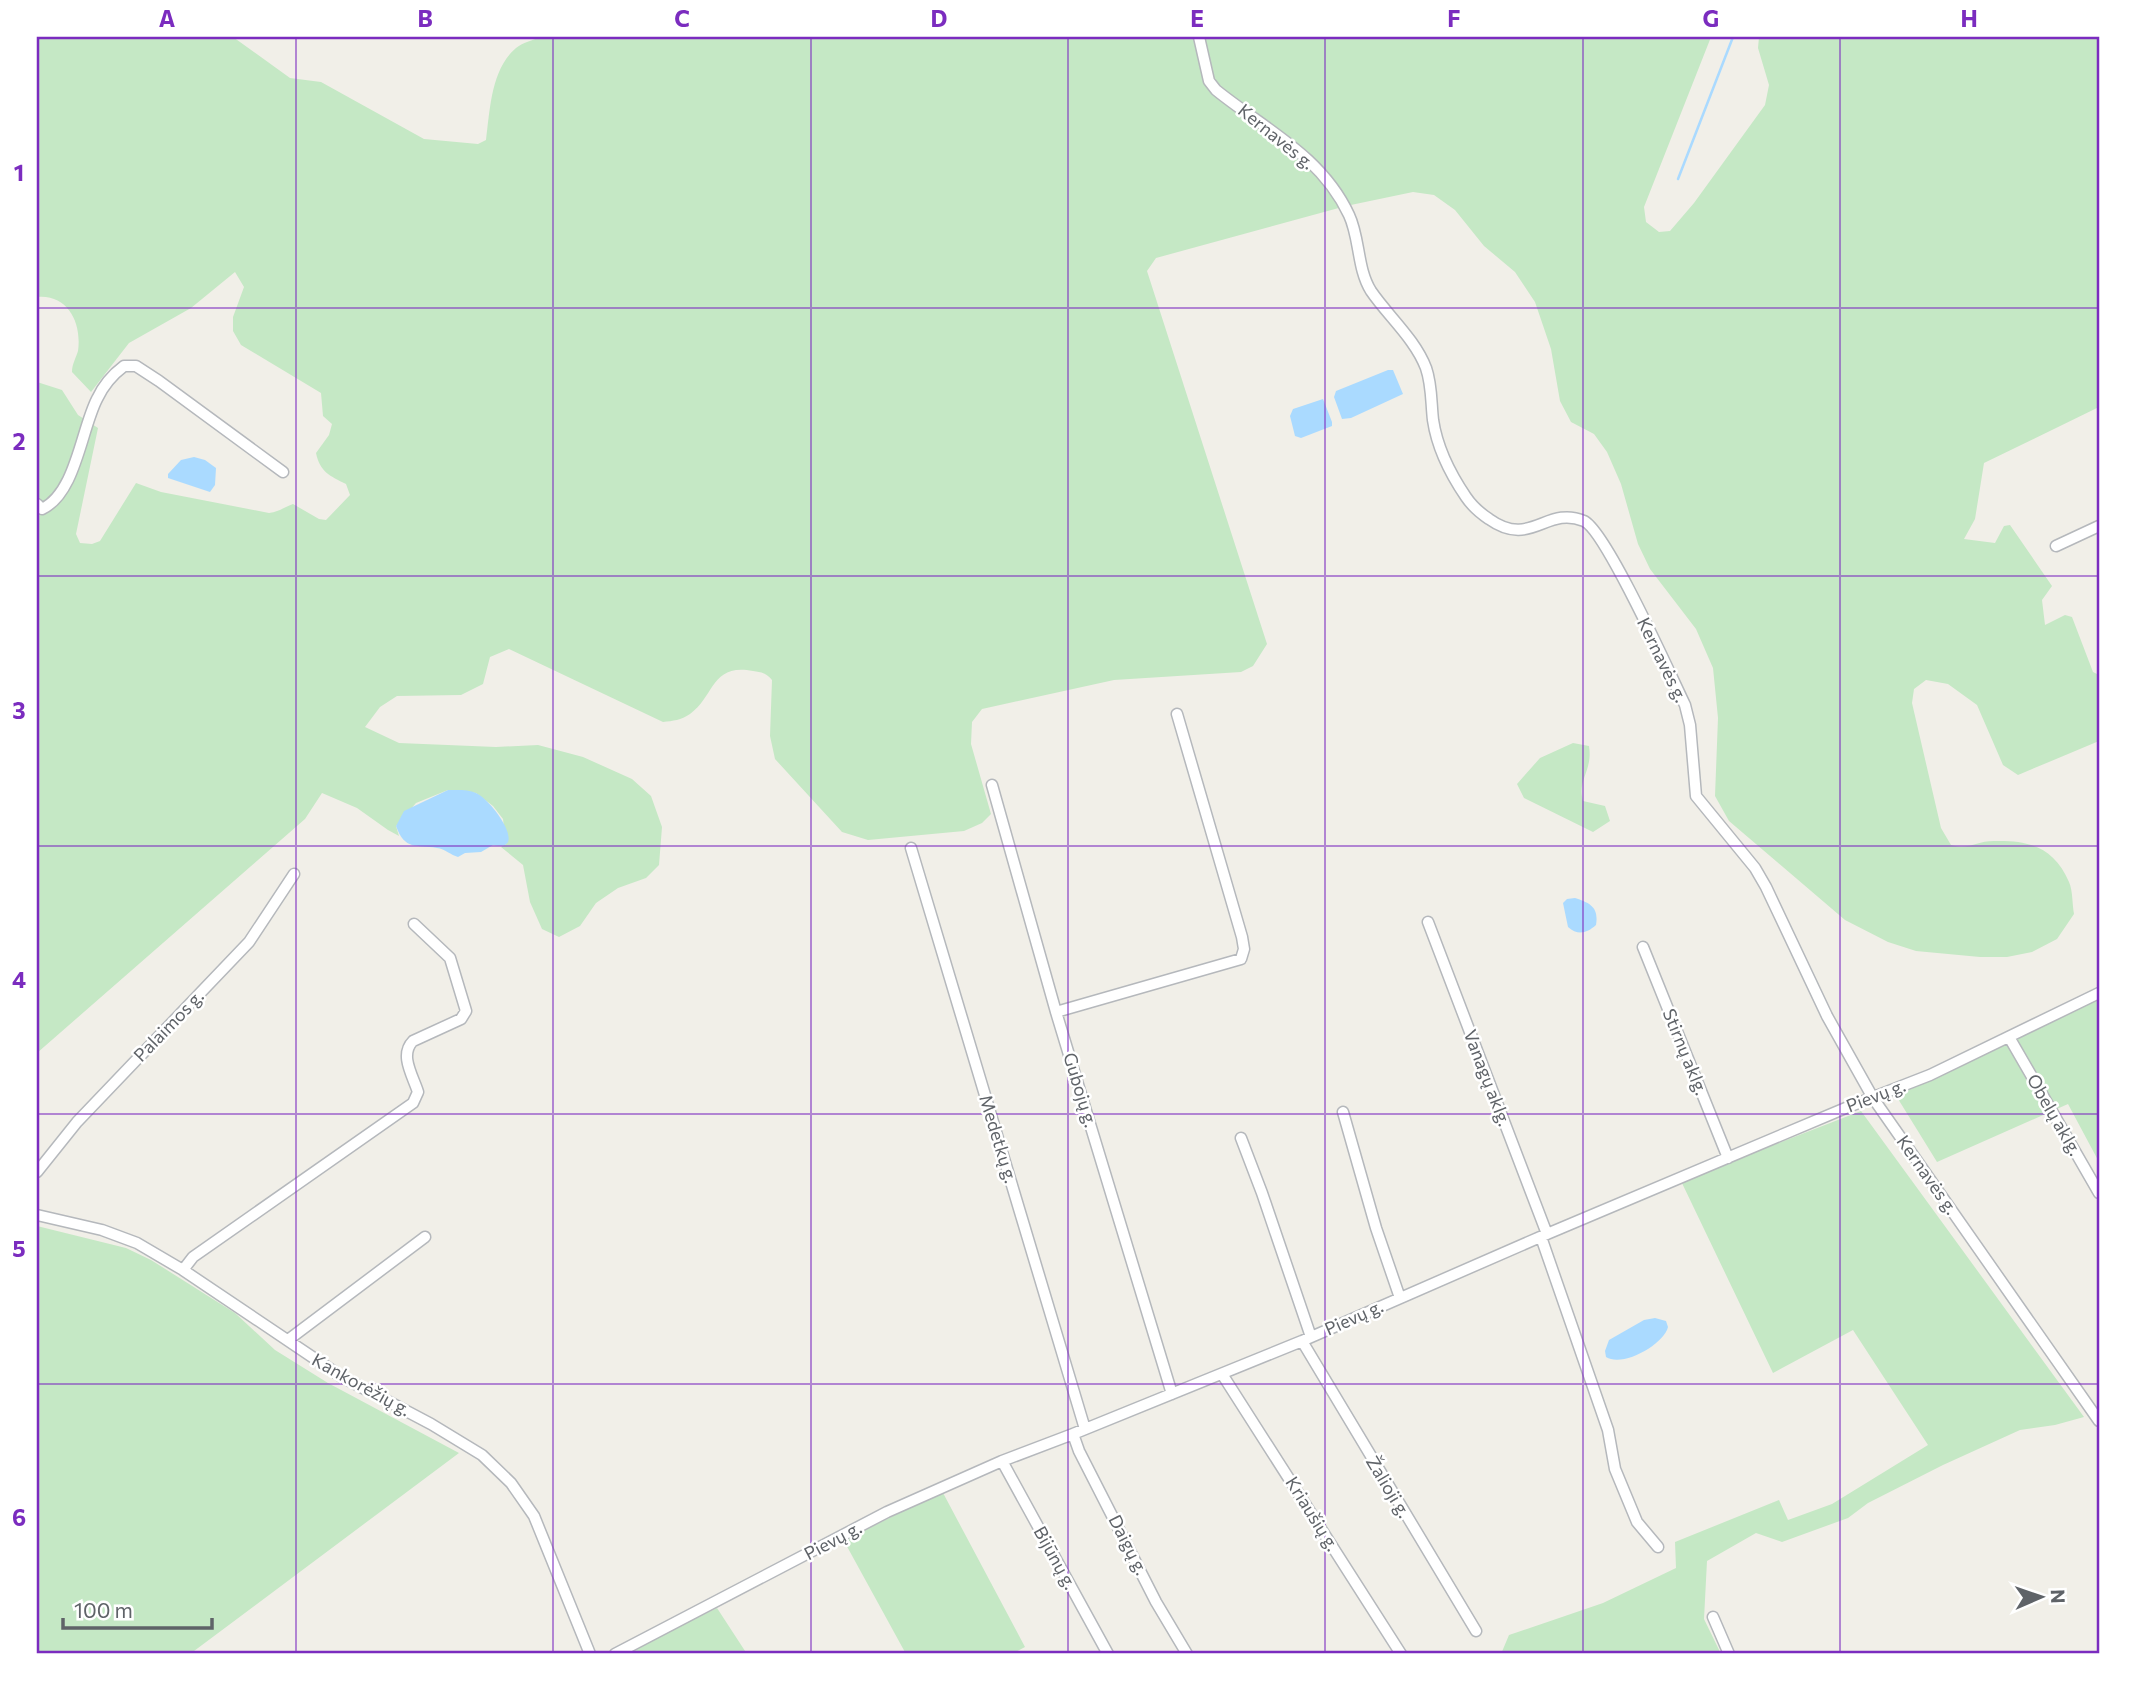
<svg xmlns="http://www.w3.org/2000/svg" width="2136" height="1691" font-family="Commissioner,sans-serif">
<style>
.green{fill:#c5e8c5}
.water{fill:#aadaff}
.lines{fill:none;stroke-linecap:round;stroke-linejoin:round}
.stream{stroke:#aadaff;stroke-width:2.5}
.minor-casing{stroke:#b5b8bc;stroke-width:13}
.minor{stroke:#fff;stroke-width:10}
.grid{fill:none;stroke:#7b2cbf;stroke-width:2;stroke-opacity:0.55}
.labels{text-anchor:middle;stroke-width:5;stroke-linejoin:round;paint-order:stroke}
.street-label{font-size:18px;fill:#5f6368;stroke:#fff}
.neatline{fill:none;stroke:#7b2cbf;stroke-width:2.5}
.grid-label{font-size:23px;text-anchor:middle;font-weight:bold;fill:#7b2cbf}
</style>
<rect width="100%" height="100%" fill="#f1efe8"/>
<path class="green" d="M37,37H233L290,78L321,82L424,139L478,144L486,140C490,110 491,69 516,48C522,43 533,40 541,37H1711L1644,207L1646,222L1659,232L1670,231L1694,203L1765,105L1769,85L1758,48L1759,37H2099V407L1984,463L1975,519L1964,539L1995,543L2004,526L2010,525L2052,586L2042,600L2045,625L2065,615L2072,617L2093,672L2099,675V741L2018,775L2003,765L1977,705L1948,684L1926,680L1914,689L1912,703L1941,828L1951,845C1970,850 1976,841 1994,841C2029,840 2054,847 2069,882C2073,891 2072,904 2074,914L2057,939L2032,952L2007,957H1980L1916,951L1888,942L1845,920L1729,821L1715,796L1718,718L1713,668L1696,629L1650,569L1638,544L1621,484L1607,452L1594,434L1571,422L1560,401L1551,349L1535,302L1515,272L1484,246L1455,210L1434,195L1413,192L1346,206L1156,258L1147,271L1267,644L1253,666L1241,672L1114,680L982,709L972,722L971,744L991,814L982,823L964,831L868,840L842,832L775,759L770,736L772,680C766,673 761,672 753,671C711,663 715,696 690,714C681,720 673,721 663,722L509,649L490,657L483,684L461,695L397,696L380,707L365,727L399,743L496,747L538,745L583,757L632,779L651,796L662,827L659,865L646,878L618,888L596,903L580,926L559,937L542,929L530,902L523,865L501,847L506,844L503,819L493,806L476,793L448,790L416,803L396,826L399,836L388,830L357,808L322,793L305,819L37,1053V382L62,390L78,415L98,428L76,534L80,543L92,544L100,541L136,483L161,492L269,513C279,512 284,507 293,504L319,519L326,520L350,495L346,484C330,476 320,472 316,453L329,435L332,424L323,416L321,393L241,345L233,331V317L244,287L235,272L191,308L129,343L91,392L72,372C72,364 76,358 78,351C82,323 68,294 37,297Z
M1573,743L1589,746C1593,771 1577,779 1583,801L1605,806L1610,821L1593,832L1524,798L1517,784L1540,758Z
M2099,998V1162L2068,1104L1937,1162L1895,1094Z
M1861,1111L2084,1417L2055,1425L2020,1430L1943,1465L1868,1503L1848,1518L1782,1542L1756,1533L1707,1561L1704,1619L1721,1654H1501L1509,1635L1603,1603L1676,1568L1675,1542L1779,1500L1788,1520L1832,1504L1928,1445L1853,1330L1773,1373L1681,1181Z
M37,1226L126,1248L151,1260L235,1313L275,1350L328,1383L459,1453L190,1654H37Z
M942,1491L1025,1647L1012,1654H906L844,1541Z
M717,1608L747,1654H622Z"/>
<path class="water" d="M1388,370H1393L1403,394L1351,418L1342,419L1334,397L1336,391Z
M1323,399L1332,422V426L1301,438L1295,436L1290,416L1293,409Z
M194,457L205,460L216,468L215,485L210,492L168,478V474L181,460Z
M448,790C456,790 468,789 476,793C492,800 530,853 493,845L481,852L465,853L458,857C451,855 445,849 437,848C416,844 405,851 396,826L404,811Z
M1575,898C1590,903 1599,907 1596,925C1587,933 1578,936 1568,927L1563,903L1567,899Z
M1655,1318L1666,1321L1668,1327C1664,1344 1623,1368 1606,1357L1605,1351L1609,1340L1644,1320Z"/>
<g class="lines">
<path class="stream" d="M1678,179L1733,37"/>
<defs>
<path id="minor" d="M1199,37L1209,81L1216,90C1264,129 1321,155 1349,215C1360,238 1357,269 1371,291C1388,316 1415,339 1426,368C1432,385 1431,403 1433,420C1437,447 1451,475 1466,497C1472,506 1480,513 1489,519C1531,549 1546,505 1584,521C1606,531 1670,674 1685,705L1690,725L1696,796L1755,868L1766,887L1827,1016L1873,1098L2099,1421
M37,504L42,509C76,493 81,430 97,399C103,386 112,375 124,366H136L159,381L283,472
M2056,546L2099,526
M992,785L1056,1012L1172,1394
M911,848L1085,1429
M1428,922L1547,1234
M1643,947L1728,1158
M1056,1012L1241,959L1244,949L1242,937L1177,714
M2009,1037L2099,1193
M1343,1112L1376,1228L1400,1298
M1241,1138L1262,1193L1311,1337
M37,1172L77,1122L249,942L294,874
M37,1215L102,1230L137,1243L183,1270L342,1377L431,1424L482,1455L511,1483L534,1516L590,1654
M1541,1237L1608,1430L1615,1469L1637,1522L1658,1547
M183,1270L193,1257L413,1103L418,1092C413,1076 399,1055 413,1041L461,1019L466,1011L450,958L414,924
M288,1340L425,1237
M1302,1341L1476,1631
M1222,1374L1401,1654
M1073,1434L1079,1451L1156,1602L1187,1654
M1002,1461L1108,1654
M1713,1617L1729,1654
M615,1654L887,1512L1002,1461L1073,1434L1302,1341L1547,1234L1848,1107L1930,1075L2099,993"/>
</defs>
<use href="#minor" class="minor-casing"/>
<use href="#minor" class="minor"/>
</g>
<path class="grid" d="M296,37V1654M553,37V1654M811,37V1654M1068,37V1654M1325,37V1654M1583,37V1654M1840,37V1654M37,308H2099M37,576H2099M37,846H2099M37,1114H2099M37,1384H2099"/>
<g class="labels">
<g class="street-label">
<text transform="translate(1276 137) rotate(39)" y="6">Kernavės g.</text>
<text transform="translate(1662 660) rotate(64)" y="6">Kernavės g.</text>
<text transform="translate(169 1026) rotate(-46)" y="6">Palaimos g.</text>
<text transform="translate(1685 1052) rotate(68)" y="6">Stirnų aklg.</text>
<text transform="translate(1487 1078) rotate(69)" y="6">Vanagų aklg.</text>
<text transform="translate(1080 1090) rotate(73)" y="6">Gubojų g.</text>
<text transform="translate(1876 1096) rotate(-21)" y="6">Pievų g.</text>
<text transform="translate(2054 1115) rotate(60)" y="6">Obelų aklg.</text>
<text transform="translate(998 1139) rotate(73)" y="6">Medetkų g.</text>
<text transform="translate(1927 1175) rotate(55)" y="6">Kernavės g.</text>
<text transform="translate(1354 1318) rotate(-24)" y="6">Pievų g.</text>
<text transform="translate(361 1385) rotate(29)" y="6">Kankorėžių g.</text>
<text transform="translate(1388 1487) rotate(59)" y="6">Žalioji g.</text>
<text transform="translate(1312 1514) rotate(58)" y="6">Kriaušių g.</text>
<text transform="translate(833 1541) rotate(-28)" y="6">Pievų g.</text>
<text transform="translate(1128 1545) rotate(63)" y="6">Daigų g.</text>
<text transform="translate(1055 1558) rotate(61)" y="6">Bijūnų g.</text>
</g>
</g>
<rect width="2136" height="1691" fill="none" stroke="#ffffff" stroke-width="77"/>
<g transform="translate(2041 1597) rotate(88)" stroke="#ffffff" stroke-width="5" paint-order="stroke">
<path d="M0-5L12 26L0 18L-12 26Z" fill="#5f6368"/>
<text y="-10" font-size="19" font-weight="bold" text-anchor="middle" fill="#5f6368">N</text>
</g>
<path d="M63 1618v10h149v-10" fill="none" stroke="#5f6368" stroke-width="3.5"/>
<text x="74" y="1618" font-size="21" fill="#5f6368" stroke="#ffffff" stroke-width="5" paint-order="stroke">100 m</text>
<rect x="38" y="38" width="2060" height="1614" class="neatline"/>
<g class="grid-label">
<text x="167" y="27">A</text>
<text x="425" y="27">B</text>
<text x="682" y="27">C</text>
<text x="939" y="27">D</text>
<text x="1197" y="27">E</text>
<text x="1454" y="27">F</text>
<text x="1711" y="27">G</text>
<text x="1969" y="27">H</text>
<text x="19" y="181">1</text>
<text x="19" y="450">2</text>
<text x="19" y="719">3</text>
<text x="19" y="988">4</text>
<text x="19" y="1257">5</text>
<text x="19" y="1526">6</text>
</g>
</svg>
